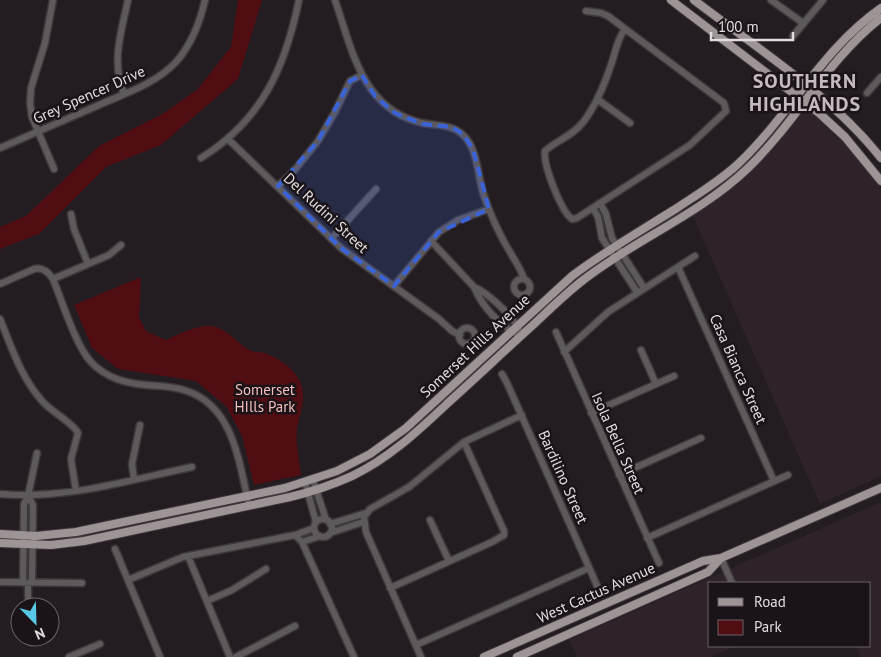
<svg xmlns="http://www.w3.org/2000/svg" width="881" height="657" font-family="'PT Sans',sans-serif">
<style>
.built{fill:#2e222b}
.green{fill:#500e13}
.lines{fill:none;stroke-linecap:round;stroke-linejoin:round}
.minor-casing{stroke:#3d383c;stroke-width:9}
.major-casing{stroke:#3d383c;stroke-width:10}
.minor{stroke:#5e595a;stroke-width:6}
.major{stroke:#9d9496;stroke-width:8}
.marked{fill:#3a63d9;fill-opacity:0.2;stroke:#3a63d9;stroke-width:4;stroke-dasharray:10 6;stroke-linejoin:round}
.labels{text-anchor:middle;stroke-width:5;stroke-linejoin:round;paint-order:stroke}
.street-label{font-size:15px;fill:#e0dcdf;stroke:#1a1318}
.park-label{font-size:15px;fill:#f5bfbd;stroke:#1a1318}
.district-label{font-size:20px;font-weight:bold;letter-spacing:1px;fill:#c4bbc1;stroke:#1a1318}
</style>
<rect width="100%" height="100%" fill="#231d22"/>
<path class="built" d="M806,110L813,114L838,138L863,165L881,189V476L820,504L692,214L717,197L800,113Z
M881,502V657H861L855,646H870V583H710V646H736L711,657H577L569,640Z"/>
<path class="green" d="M238,0H262L238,79L161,145L106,167L39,234L0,249V227L26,216L99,146L162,114L197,90L231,47Z
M141,277L139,317L146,331L166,340C181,333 194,326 210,326C228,327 237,345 252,351C256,352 260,352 264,353C278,357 296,370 301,384C307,400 299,414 297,429C295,442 300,462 301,475L254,485L242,436L226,406L196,381L118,369L92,348L74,305Z"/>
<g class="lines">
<defs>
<path id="minor" d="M53,0L45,43L31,88L30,103L32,117L54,169
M335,0C351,46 361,105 415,121C432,127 451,122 464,136C477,148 478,176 483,193C490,214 499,234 510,252C515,261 521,269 524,279
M771,0L803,23
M586,11L601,13L608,16L724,103L726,111L690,145L577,218L572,219C561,211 543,165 545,151C557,140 573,136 584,121C596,105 605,83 611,65C616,52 616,41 625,29
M793,36L823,0
M867,93L881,77
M124,94C111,62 121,33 128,0
M597,99L630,123
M228,139L341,248L439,319L452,331L460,335
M0,148C33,134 66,119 99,105C126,93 155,84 176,62C191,45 200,22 205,0
M201,158C262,120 285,68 299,0
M278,186L294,171L318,141L335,112L350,81L362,75
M600,203L606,214L612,238L644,288
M593,208L598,217L602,238L637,292
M71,214L74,229L88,264
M331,239L376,189
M431,241L474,287C483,308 500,326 521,336
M678,267L774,481
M53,279L109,255L121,245
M514 287a8 8 0 1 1 16 0a8 8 0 1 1-16 0Z
M0,284L34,269C43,267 48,272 53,279C62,301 76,346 91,362C106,378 125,383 146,385C159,386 174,386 187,391C234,407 239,463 249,505
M394,286L439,232L458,220L489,209
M474,287C488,293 513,316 519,330
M0,319C12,348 21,378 43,402C52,412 74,424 78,433L71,459L76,491
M459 336a8 8 0 1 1 16 0a8 8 0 1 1-16 0Z
M556,332L659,563
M641,350L656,384
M564,352L608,312L695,256
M502,374L507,383L599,590
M591,413L674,376
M619,475L701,438
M134,479L132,464L140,425
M313,480L326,520
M305,482L316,522
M0,494C65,500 129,480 192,467
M28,496L33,505L32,583
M314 528a9 9 0 1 1 18 0a9 9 0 1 1-18 0Z
M430,520L449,561
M330,524L366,513
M330,533L363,522
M295,535L314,528
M647,538L788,475
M302,542L320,536
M115,549L160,657
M188,556L230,657
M721,558L732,583
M128,580L183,557L295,535L302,542L354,657
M0,582L82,583
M23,583L24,504L28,496L37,453
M28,583V597L31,607
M390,588L492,542L504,535V531L464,442
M207,601L232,590L266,569
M416,645L589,568
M69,657L100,644
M236,657L295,626
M421,657L366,532L364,517L370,509L409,487L464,442L522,415"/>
<path id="major" d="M671,0L819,113L845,137L881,181
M694,0C758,49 831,95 881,158
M0,534L36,536L76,532L285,488L337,471L370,454L406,428L572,276C605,251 642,230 677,208C698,194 720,181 738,164C790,115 822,49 881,8
M0,543L51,545L84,541L290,497C311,492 332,485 352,476C390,458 420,429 450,401C478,376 505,350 533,325C549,310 564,295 582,281C634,240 699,215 748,168C796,122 828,59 881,18
M484,657L703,561L721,558L881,488
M517,657L708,572L721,558"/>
</defs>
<use href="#minor" class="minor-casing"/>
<use href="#major" class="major-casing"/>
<use href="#minor" class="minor"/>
<use href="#major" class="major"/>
</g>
<path class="marked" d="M362,75L375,96L395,113L423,124L452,127L463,134L473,149L489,209L439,232L394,286L341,248L278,186L318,141L350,81Z"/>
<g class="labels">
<g class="street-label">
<text transform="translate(89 95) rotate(-24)" y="5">Grey Spencer Drive</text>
<text transform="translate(326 213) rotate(43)" y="5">Del Rudini Street</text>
<text transform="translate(475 346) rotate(-43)" y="5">Somerset Hills Avenue</text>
<text transform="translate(738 369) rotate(66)" y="5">Casa Bianca Street</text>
<text transform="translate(618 443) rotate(66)" y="5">Isola Bella Street</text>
<text transform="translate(563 477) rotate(66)" y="5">Bardilino Street</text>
<text transform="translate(596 593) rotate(-24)" y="5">West Cactus Avenue</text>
</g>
<g class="park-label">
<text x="265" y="395">Somerset<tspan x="265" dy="17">HIlls Park</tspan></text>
</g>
<g class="district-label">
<text x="805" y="88">SOUTHERN<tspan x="805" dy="23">HIGHLANDS</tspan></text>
</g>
</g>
<rect x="708" y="582" width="162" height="65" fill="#1a1318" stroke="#696368"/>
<rect x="718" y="598" width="25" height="8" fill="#9d9496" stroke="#696368"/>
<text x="754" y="607" font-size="15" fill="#e0dcdf">Road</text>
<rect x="718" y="620" width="25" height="15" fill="#500e13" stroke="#696368"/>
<text x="754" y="632" font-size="15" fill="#e0dcdf">Park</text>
<g transform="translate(35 622) rotate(157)"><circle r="24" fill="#1a1318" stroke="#696368"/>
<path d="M0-4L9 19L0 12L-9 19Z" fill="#59c8e4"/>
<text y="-8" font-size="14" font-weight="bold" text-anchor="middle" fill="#e0dcdf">N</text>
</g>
<path d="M711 32v8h82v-8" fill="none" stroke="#e0dcdf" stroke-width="2.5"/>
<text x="718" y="32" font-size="15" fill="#e0dcdf" stroke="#1a1318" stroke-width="4" paint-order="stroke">100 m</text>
</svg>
